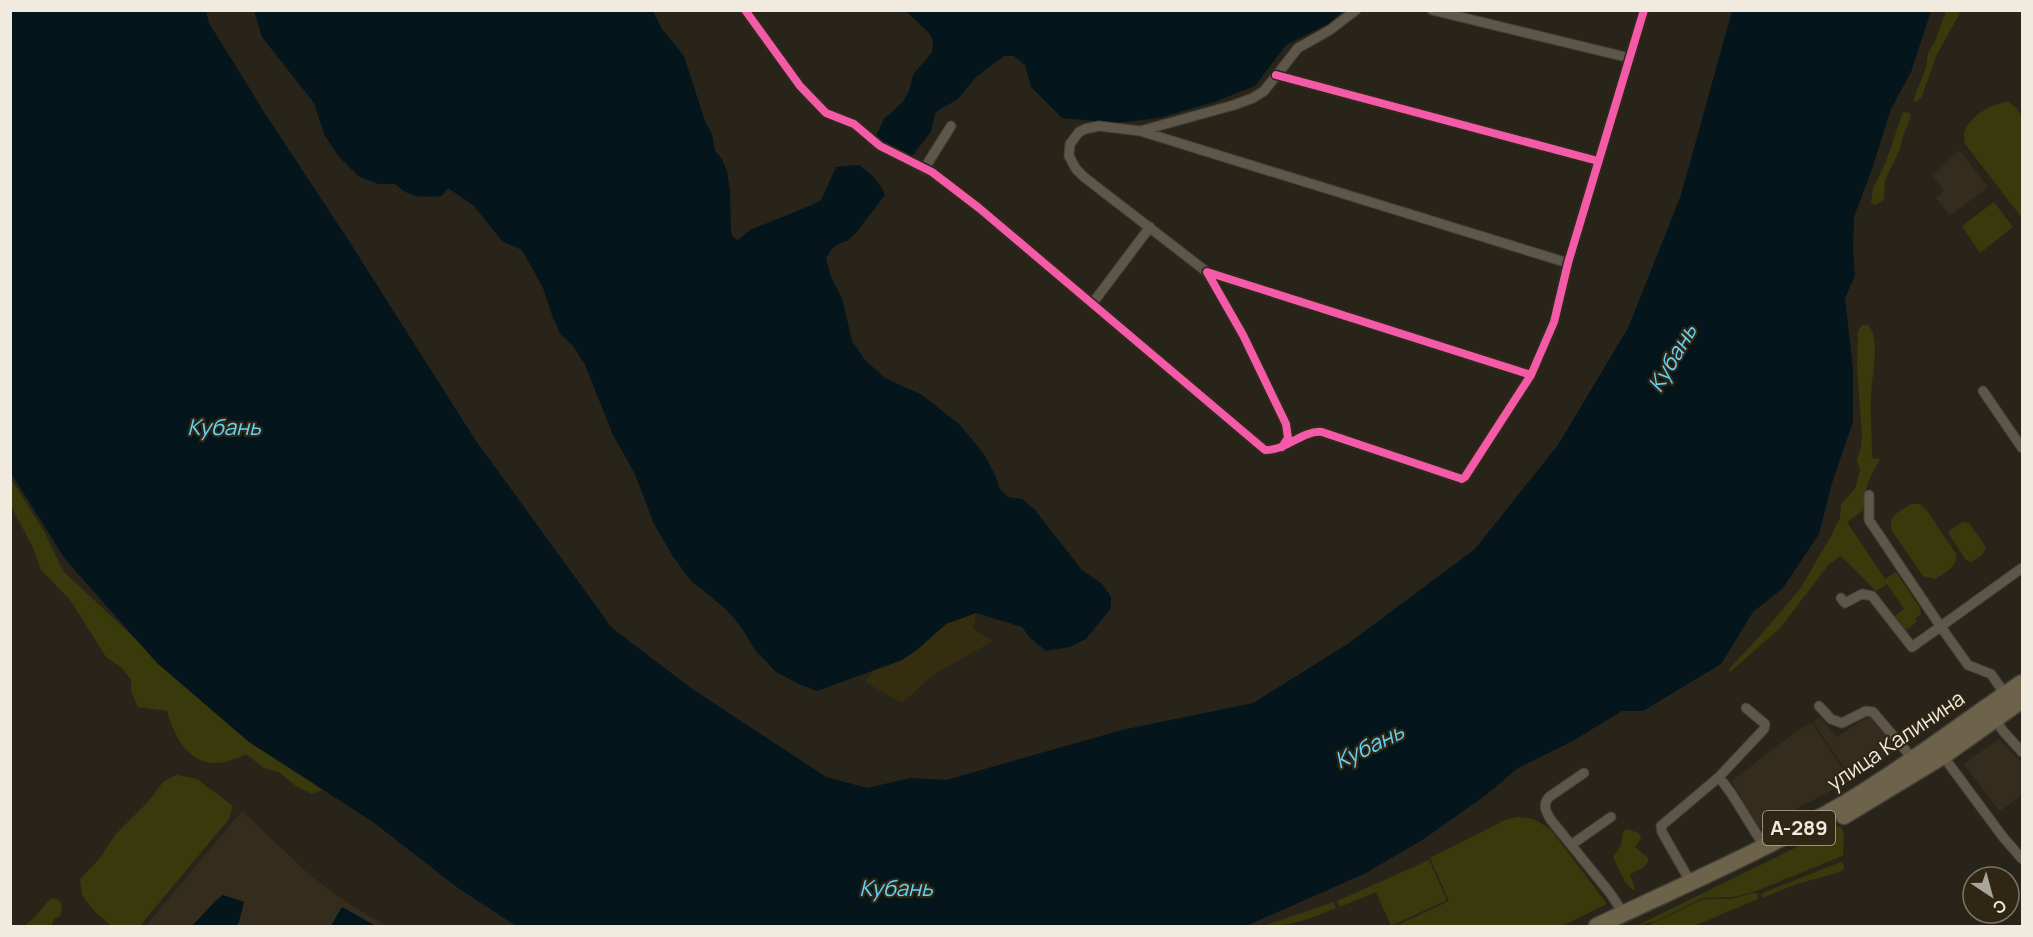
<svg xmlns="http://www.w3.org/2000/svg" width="2033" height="937" font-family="Manrope,sans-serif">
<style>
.industrial{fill:#342d1d}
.green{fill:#383a0c}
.sand{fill:#352d10}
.water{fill:#04151b}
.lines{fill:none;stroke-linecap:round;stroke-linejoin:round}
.street-casing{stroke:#433f37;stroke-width:11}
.highway-casing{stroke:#433f37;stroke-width:19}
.street{stroke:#5e5749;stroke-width:9}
.highway{stroke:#6d624a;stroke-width:16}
.cycleway-casing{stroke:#2f2614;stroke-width:11}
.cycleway{stroke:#f35aa7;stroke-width:8}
.labels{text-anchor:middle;stroke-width:4.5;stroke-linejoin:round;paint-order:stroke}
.shield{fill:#2f2614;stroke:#b6afa2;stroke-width:1.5}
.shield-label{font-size:20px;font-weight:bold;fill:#f0eadf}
.street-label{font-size:21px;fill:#f0eadf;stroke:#2f2614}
.water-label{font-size:22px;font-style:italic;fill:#62d3f7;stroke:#2f2614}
</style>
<rect width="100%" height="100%" fill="#29241a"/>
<path class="industrial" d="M1959,150L1988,187L1950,216L1936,198L1944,191L1933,176Z
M1820,717L1837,737L1861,721L1867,718H1871L1897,749L1852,779L1813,722Z
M1811,722L1851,780L1758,829L1732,781L1789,737Z
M1999,739L2022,763V795L2000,811L1963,764Z
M242,811L311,876L349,904L386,926H146Z"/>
<path class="green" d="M1946,11H1961L1936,56L1922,96L1917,102L1913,100L1926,68L1928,53L1935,41Z
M2008,102L2016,107L2022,116V218L1965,144C1965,141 1964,137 1964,134C1968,117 1992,103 2008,102Z
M1903,112L1910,113L1911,116L1903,136L1900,149L1885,180L1884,200L1874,205L1871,202L1873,189L1887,159Z
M1994,202L2013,227L1980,253L1962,226Z
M1862,325H1868C1881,338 1872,376 1871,393C1870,415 1872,437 1872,458L1880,459C1876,467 1870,477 1867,486C1862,510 1871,506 1847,522L1885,579L1896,572L1920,608L1921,614L1915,619L1917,622L1906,630L1895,616L1904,609L1887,584L1876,591L1841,556L1829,564L1781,627L1729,673V669L1760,636L1800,589L1831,536L1840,518L1841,504L1855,489L1860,470L1857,460L1861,447L1862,434L1857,368L1858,331Z
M10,477L45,533L63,571L140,643L227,717L322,790L312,794L296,786L279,772L264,768L246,754C202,777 179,753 167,711L138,707L131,691V680L122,668L106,657L70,600L41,570L33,548L11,506Z
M1912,504H1920L1926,509L1956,554C1958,567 1945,573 1935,579L1923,576L1892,531C1887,516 1900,510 1912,504Z
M1963,522L1969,523L1986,547L1982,555L1971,562L1966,560L1949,534L1950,530Z
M177,775L197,779L233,806L229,819L140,926H111L94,911L82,895L80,879L100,858L115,835L147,803L164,781Z
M1517,817L1534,819L1551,830L1607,904L1562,926H1395L1449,901L1430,858L1505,820Z
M1836,826L1841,827L1844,835L1843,855L1840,857L1756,891L1733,897L1702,898L1656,921L1636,926L1793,849L1827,829Z
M1626,829L1639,833L1641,839L1635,847L1648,858C1648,869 1637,869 1630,875L1635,888L1633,890L1625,882L1613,857L1621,845L1623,832Z
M1429,860L1447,900L1391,926L1376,892L1340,907L1337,901Z
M1841,862L1844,865V869L1840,872L1797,884L1762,898L1761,894L1765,892Z
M1752,893L1758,894V899L1694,926H1647L1703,899H1731Z
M51,898L59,900L62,906L60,916L54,919L51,926H24L33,919Z
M1334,902L1336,908C1313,918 1288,927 1263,926Z"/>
<path class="sand" d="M976,613L973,629L993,641L933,675L902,703L865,682L873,671L902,660L918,649L945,624Z"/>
<path class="water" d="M11,10L206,11L209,23L266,115L349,241L474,438L612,628L691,688L826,777L867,788L910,778L946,780L1122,730L1253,703L1349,643L1475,549L1558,445L1628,328L1681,195L1732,11H1931L1911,72L1891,109L1873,166L1854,217L1853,249L1855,276L1845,298L1853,369V422L1832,483L1819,534L1783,588L1753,612L1721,664L1643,711H1622L1571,742L1518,768L1486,795L1424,839L1366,873L1246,926H516L458,888L373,822L249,742L157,663L65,559L11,473Z
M254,11H653L662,29L684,56L705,121L712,134L715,151L722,159L727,171L730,191L731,232L733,237L738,240L750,230L807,207L821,200L836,167L859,165C870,173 880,181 885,195L856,233L847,241L838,244L831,250L826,258L831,277L842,298L852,341L865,360L885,378L922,395L960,425L984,454L995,475L1000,489L1008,497L1022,499L1034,509L1082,570L1102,584L1111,597V608L1086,639L1070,647L1046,651L1030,638L1022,627L976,613L946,624L918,649L902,660L817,691L799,684L776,672L755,650L741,627L726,609L691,581L672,555L654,524L634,472L613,435L585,365L573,346L561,335L553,318L543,288L522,250L502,241L474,206L448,188L442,196C421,197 412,199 395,184H378L358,176L339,157L324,134L314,103L262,37Z
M906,11H1343L1328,24L1286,45L1255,86L1214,102L1159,118L1116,123L1062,118L1031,87L1025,65L1014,56H1004L976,77L957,100L940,109L935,114L931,132L912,156L903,155L876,136L884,119L903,102L909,91L913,75L932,52L933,41L929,33Z
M223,895L244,902L239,922L236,926H192C200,918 215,900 223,895Z
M342,907L376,926H331Z"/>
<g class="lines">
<defs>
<path id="street" d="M745,10L800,86L826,113L854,124L880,146L932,172L979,208L1265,450C1286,451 1302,430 1322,432L1462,479L1465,477L1531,375L1207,272L1243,335L1286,424L1288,438L1282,447
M1432,10L1630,58
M1276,75L1598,161
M1140,131L1568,263
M924,169L951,126
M1207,272L1084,177L1076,169L1069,156L1070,144L1079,132L1085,129L1099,126L1140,131L1234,105L1253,98L1264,91L1298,48L1330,30L1356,10
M1092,304L1150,227
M1531,375L1554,322L1568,263L1644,10
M1983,391L2022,448
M1869,495V520L1941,627L1968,665L1991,674L2005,694
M1841,598L1845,603L1862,594L1872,596L1912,647L2022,568
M1819,706L1831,719L1842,723L1866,711L1873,712L1913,759
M1993,716L2003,731L2022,752
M1943,756L2003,837L2022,859
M1584,773L1549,797C1542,805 1546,812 1551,820L1610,893L1624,914
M1719,777L1731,793L1764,846
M1571,845L1611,817
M1691,883L1662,832L1661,826L1719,777L1764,729L1765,724L1746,708"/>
<path id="highway" d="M1844,816L1943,756L2022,700
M1597,926C1679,887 1763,851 1842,805C1905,768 1962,723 2022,683"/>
</defs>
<use href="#street" class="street-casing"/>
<use href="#highway" class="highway-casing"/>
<use href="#street" class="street"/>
<use href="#highway" class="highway"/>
<defs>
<path id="cycleway" d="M745,10L800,86L826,113L854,124L880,146L932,172L979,208L1265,450C1286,451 1302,430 1322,432L1462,479L1465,477L1531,375L1207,272L1243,335L1286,424L1288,438L1282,447
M1276,75L1598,161
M1531,375L1554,322L1568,263L1644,10"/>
</defs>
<use href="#cycleway" class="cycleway-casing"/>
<use href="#cycleway" class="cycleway"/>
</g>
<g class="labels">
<rect class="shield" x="1763" y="811" width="72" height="34" rx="4.5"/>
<g class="shield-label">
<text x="1799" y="835">А-289</text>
</g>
<g class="street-label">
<text transform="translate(1896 741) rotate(-34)" y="7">улица Калинина</text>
</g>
<g class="water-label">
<text transform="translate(1672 358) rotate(-60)" y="8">Кубань</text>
<text x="224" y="435">Кубань</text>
<text transform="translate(1369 746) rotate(-26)" y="8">Кубань</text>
<text x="896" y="896">Кубань</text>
</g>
</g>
<rect width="2033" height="937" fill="none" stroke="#f0eadf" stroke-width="24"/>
<g transform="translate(1991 895) rotate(144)"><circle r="28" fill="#2f2614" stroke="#7c7465" stroke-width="1.5"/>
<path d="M0-4.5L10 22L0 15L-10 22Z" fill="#aaa59a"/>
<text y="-9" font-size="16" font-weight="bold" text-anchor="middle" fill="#f0eadf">С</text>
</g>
</svg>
